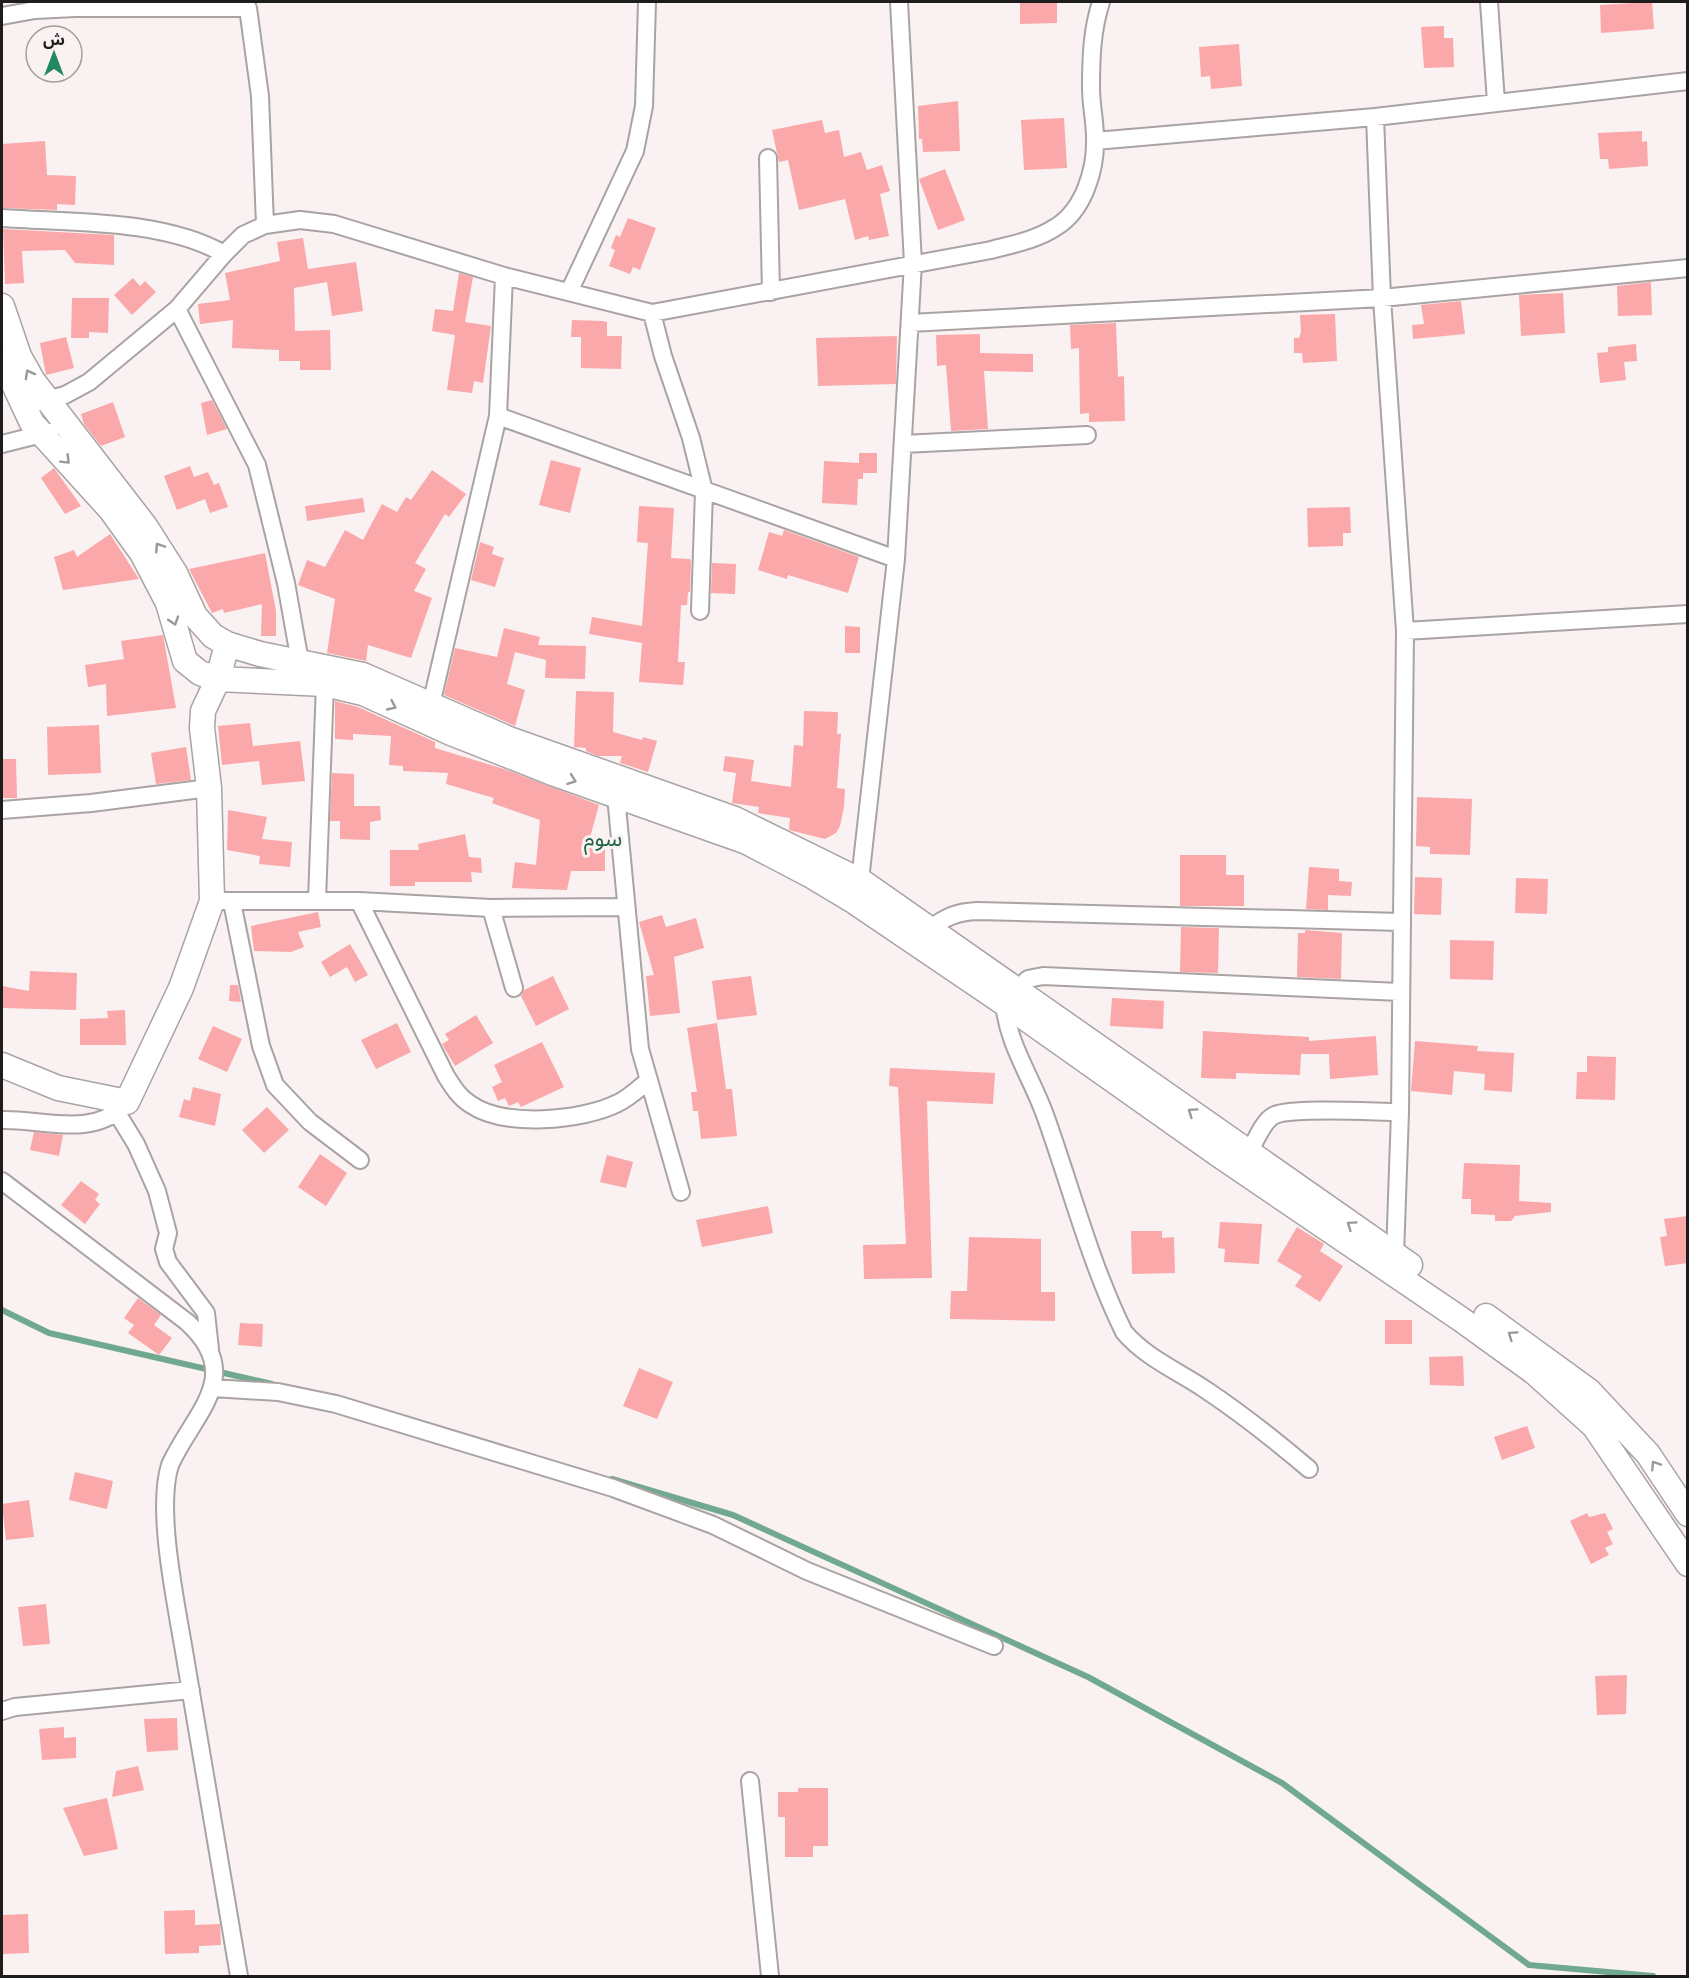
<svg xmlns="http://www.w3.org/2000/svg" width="1689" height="1978" font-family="'Space Grotesk','Noto Sans Arabic',sans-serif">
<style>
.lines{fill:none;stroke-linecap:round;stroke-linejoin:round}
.stream{stroke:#70a98f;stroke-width:6}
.building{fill:#faa8aa}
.minor-casing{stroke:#aaa3a3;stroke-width:20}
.secondary-casing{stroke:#aaa3a3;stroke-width:27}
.minor{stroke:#fff;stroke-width:16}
.secondary{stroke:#fff;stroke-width:24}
.oneway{stroke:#9a9999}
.labels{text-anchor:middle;stroke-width:6;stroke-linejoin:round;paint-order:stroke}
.quarter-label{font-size:22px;fill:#1f6349;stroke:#faf2f2}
</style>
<rect width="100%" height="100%" fill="#faf2f2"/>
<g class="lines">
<path class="stream" d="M2,1310L49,1333L272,1384
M612,1479L733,1515L1088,1677L1282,1783L1529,1965L1653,1976"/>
</g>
<path class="building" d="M1020,2H1057V23L1020,24Z
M1652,2L1654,29L1601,33L1600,5Z
M1444,26V38H1453L1454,67L1424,68L1421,27Z
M1239,44L1242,86L1211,89L1210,76L1201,77L1199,47Z
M958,101L960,151L923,152L922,139H919L918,106Z
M1064,118L1067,168L1024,170L1021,120Z
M822,120L825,133L839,130L844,157L861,152L867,170L882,165L890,191L880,194L889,236L869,240L868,236L855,240L845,199L799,210L788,160L779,162L772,130Z
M1642,131V142L1647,141L1648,166L1609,169L1608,159H1600L1598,133Z
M45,141L47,175L76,176L75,205L57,204V210L2,208V144Z
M945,169L965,220L938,230L919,179Z
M628,218L656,228L640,270L633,267L630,274L609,266L615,250L611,248L616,235L620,237Z
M3,229L114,235V265L75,263L65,250L22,251L24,283L5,284Z
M303,238L308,269L356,262L363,311L332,316L327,282L294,288L295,331L330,330L331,370H300V361H279V350L232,348L233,320L200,324L198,304L230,300L225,273L280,261L277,242Z
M459,273L473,277L465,322L491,326L483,383L474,381L472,393L447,390L455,335L432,331L435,309L453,311Z
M133,278L140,286L145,281L156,292L132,315L114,295Z
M1651,282L1652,315L1618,316L1617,286Z
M1563,293L1565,333L1521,336L1519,295Z
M72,298H109L108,333L89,332V338H71Z
M1461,301L1465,334L1413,339L1412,325L1424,324L1421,305Z
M1335,314L1337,361L1303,363L1302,353H1294V338H1299L1301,332L1300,315Z
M572,320L602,321L607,322V336H622L621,369L581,368V337H571Z
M1116,323L1118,377L1124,376L1125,421L1089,422V413L1080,414L1079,348L1071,349L1070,325Z
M980,334V353L1033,354V372L984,371L988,429L951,431L946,365L937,366L936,335Z
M897,336L896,384L818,386L816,338Z
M66,337L74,368L46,375L40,343Z
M1636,344L1637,361L1624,362L1626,380L1600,383L1597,353L1608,352V347Z
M212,400L227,429L207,435L201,403Z
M113,402L125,437L101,446L84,424L81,414Z
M859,453H877V473H863V479H858L857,505L822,503L824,461L859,463Z
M551,460L581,468L570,513L539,505Z
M190,466L194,477L208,472L214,485L219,483L228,507L210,513L205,499L177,510L164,476Z
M54,468L81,506L65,514L41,478Z
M432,470L466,494L449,517L445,514L415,563L426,569L414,591L432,598L411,658L368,645L366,661L327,653L335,599L298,585L307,560L325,567L345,530L363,540L382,504L397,512L406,497L411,500Z
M363,498L365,512L307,521L305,506Z
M639,506L674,508L671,558L690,559L691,562L690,592H688L687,605H681L678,662H685L683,685L639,682L642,643L589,634L592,617L642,626L648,543L637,542Z
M1350,507L1351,533H1343V546L1308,547L1307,508Z
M784,530L859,557L848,593L788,575L787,579L758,570L769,532L782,536Z
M110,534L139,579L63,590L54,557L74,550L77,557Z
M480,542L494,547L492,554L504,558L495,587L471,580Z
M265,553L276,611V636H261L262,604L224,613L223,609L212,613L189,569Z
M712,563L736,564L735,594L711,593Z
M845,626L860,627V653H845Z
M504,628L540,637L538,645L586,646L585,679L545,678L546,660L515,652L507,684L525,690L515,726L444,695L455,648L497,657Z
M163,635L176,708L107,716L106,684L88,687L85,665L124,659L121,641Z
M576,691L614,692L613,732L642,740L643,737L657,741L648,772L620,763L622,756H598L586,751V748L574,747Z
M335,701L358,707L435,742V748L504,769L599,805L589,841H605V871H571L567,890L512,888L515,862L536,865L540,820L492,803L494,798L446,784L448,773L403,771V766L389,765L391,736L353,734V740L335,739Z
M804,711L838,712L837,734H841L837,788L845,789L844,807L840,826L836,833L825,839L789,830L790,818L758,813L759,807L732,803L736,773L723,771L725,756L754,760L751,781L791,787L794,745L803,746Z
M250,723L253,746L300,741L305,781L262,785L259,761L222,765L218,726Z
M99,725L101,773L48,775L47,727Z
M186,747L191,780L156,784L151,753Z
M2,759H16L17,798H2Z
M332,773L354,774V806H380L381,820L370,822V840L340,839V821H330Z
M1417,797L1472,799L1470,855L1430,854V847L1416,846Z
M228,810L267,817L262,839L292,842L290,867L259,864L260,856L227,850Z
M465,834L469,857L481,858L482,873L471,872L472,882H415V886H390V850H419L418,844Z
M1180,855H1226V875H1244V906H1180Z
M1309,867L1339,869V881L1352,882L1351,896L1328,895V910L1306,909Z
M1415,877L1442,878L1441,915L1414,914Z
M1516,878L1548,879L1547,914L1515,913Z
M318,912L321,927L298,932L304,947L291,952L254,951L251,926Z
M662,915L666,927L696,918L704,948L674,957L680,1013L650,1016L646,976L654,975L639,922Z
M1181,927L1219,928L1218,973L1180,972Z
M1305,930L1342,933L1341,979L1297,977L1298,933H1305Z
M1450,940L1494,941L1493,980L1450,979Z
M350,944L368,975L355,982L347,967L330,977L321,962Z
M30,971L77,973L76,1010L2,1008V986L29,991Z
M553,976L569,1009L536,1026L521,996L524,990Z
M751,976L757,1015L717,1020L712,981Z
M230,985H238L241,1002L229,1001Z
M1112,998L1164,1001L1163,1029L1110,1026Z
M125,1010L126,1045H80V1019L108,1018L107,1011Z
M476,1015L493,1043L455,1066L442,1044L449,1040L445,1034Z
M397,1023L411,1052L376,1069L361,1040Z
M717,1023L726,1089H732L737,1136L701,1139L698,1111H693L691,1092H697L687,1028Z
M213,1026L242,1039L227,1072L198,1059Z
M1203,1031L1309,1037V1041L1376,1036L1378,1075L1330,1079L1329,1054H1301L1300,1075L1236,1073V1079L1201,1078Z
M1415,1041L1478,1046L1477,1051L1514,1053L1512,1092L1484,1090L1485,1074L1454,1071L1452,1095L1411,1091Z
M542,1042L564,1087L521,1107L518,1102L509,1106L505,1098L498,1101L492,1087L502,1082L494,1065Z
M1587,1056L1616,1057L1615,1100L1576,1099L1577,1072H1587Z
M890,1068L995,1073L993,1104L927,1101L932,1278L864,1279L863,1245L906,1244L898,1087L889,1086Z
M193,1087L221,1094L215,1126L179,1117L184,1099L190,1101Z
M267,1107L289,1130L264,1153L242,1130Z
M34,1132L63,1135L59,1156L30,1150Z
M320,1154L347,1173L326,1206L298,1187Z
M607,1155L633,1162L626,1188L600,1182Z
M1464,1163L1520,1165L1519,1201L1551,1203V1212L1515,1216L1511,1221H1495V1215L1471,1214V1199H1462Z
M81,1181L99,1194L95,1200L100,1204L85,1224L61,1205Z
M768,1206L773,1233L702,1247L696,1220Z
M1688,1216V1263L1665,1266L1660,1237L1667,1236L1664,1219Z
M1220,1222L1262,1224L1259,1264L1224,1262L1225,1249L1218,1248Z
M1297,1227L1324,1244L1320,1251L1343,1266L1320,1302L1295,1286L1302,1276L1277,1261Z
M1131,1231H1162V1238L1174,1237L1175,1273L1132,1274Z
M969,1237L1041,1239V1292H1055V1321L950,1319L951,1291H967Z
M138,1298L161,1315L154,1325L172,1338L159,1355L128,1333L134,1325L124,1318Z
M1385,1320H1412V1344H1385Z
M240,1323L263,1324L262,1347L238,1345Z
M1463,1356L1464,1386L1430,1385L1429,1357Z
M639,1368L673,1382L657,1419L623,1406Z
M1527,1426L1535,1448L1502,1460L1494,1437Z
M75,1472L113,1481L107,1509L69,1500Z
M29,1500L34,1537L6,1540L2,1504Z
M1587,1513L1589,1517L1605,1513L1613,1529L1607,1532L1613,1544L1605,1548L1609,1555L1591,1564L1570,1521Z
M46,1604L50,1644L23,1646L18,1607Z
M1627,1675L1626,1714L1597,1715L1595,1676Z
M177,1718L178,1750L147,1752L144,1719Z
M64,1727V1738L76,1737V1758L42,1760L39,1729Z
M138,1766L144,1790L112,1797L116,1771Z
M798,1788H828V1846H813V1857H785V1817H778V1792H798Z
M107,1798L118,1849L84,1856L63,1808Z
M195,1910V1925L220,1924L221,1945L199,1946V1953L165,1954L164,1911Z
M28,1914L29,1953L2,1954V1915Z"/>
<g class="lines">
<defs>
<path id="minor" d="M1489,2L1496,102
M2,16L35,10L75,8H248L260,96L265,225
M1375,117L1382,298L1405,631L1400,1112L1395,1255
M1095,141L1375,117L1688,81
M768,158L771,292
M2,218C71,223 164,219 224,254
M569,292L635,151L644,106L647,2
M177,309L257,465L286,583L300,662
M652,313L663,356L691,438L704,491L700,611
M910,323L1382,298L1688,268
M39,402L65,395L89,382L177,309L224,254L243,235L265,225L300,220L334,224L504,276L652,313L991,250C1014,244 1036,240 1056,227C1084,210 1096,169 1095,138C1095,121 1091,105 1091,88C1091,57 1092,30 1101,2
M498,416L896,559
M2,444L50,432
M903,444L1087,435
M1405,631L1688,614
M431,705L498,416L504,276
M616,796L640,1049L681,1192
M2,810L91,803L209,788
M859,889L896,559L913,263L899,2
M317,900L325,684
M212,901H359L491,908L624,907
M359,901L446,1076C453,1087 459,1097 470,1104C504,1128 582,1121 618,1103C629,1098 639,1088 648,1081
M232,902L261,1046L275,1085L310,1122L360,1160
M491,908L514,988
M929,930C945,917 956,912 977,911L1401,922
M117,1113L136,1144L157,1191L168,1233L164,1249L168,1262L206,1313L210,1349
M2,1120C42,1119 92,1138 123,1106
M1249,1153C1255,1142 1263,1120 1275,1115C1294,1107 1375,1112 1400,1112
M2,1181L187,1322C246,1376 194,1412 170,1465C155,1512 178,1612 186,1663C204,1768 222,1872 239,1976
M213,1388L278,1392L336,1404L613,1488L713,1525L807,1571L994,1646
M1309,1469C1276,1441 1242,1414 1206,1390C1178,1371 1146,1358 1124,1332C1090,1263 1071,1187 1045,1115C1031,1076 1008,1045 1004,1003L1028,979L1043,976L1400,992
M2,1711L15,1707L191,1690
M750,1781L770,1976"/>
<path id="secondary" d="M2,306L19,356L33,381L145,526L175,573L195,616L213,636L227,644L260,654L363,675L509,739L735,819L861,881L1410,1265
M2,359L32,423L111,510L142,553L168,603L185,661L200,673L218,679L325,684L363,693L451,733L555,774L747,842L810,875L855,902L1004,1003L1219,1155L1462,1320L1534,1372L1594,1426L1688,1564
M2,1065L58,1088L127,1102L181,988L212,901L209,788L202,728L203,711L218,679L227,644
M1486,1316L1589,1391L1648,1454L1688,1514"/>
</defs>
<use href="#minor" class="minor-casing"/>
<use href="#secondary" class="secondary-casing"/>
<use href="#minor" class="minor"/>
<use href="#secondary" class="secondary"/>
</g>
<defs><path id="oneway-chevron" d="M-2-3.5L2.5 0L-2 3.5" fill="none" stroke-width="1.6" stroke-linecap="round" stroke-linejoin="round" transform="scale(1.5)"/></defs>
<g class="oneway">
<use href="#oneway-chevron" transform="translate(29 374) rotate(-119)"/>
<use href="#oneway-chevron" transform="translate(66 460) rotate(45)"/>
<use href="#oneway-chevron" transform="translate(159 547) rotate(-123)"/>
<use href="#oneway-chevron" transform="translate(174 621) rotate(72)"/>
<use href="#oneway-chevron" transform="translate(392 706) rotate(25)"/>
<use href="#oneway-chevron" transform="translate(572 780) rotate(20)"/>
<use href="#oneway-chevron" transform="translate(1192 1112) rotate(-145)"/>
<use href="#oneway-chevron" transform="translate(1351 1225) rotate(-145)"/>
<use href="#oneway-chevron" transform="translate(1512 1335) rotate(-145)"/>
<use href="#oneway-chevron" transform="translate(1655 1465) rotate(-123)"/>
</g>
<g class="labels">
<g class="quarter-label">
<text x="603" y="846">سوم</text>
</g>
</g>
<rect width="1689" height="1978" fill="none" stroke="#1f1c1c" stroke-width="6"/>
<g transform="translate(54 54)"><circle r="28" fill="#faf2f2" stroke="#a29c9c" stroke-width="1.5"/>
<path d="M0-4.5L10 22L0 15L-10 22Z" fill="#228864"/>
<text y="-9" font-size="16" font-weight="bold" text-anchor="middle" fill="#1f1c1c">ش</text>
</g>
</svg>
